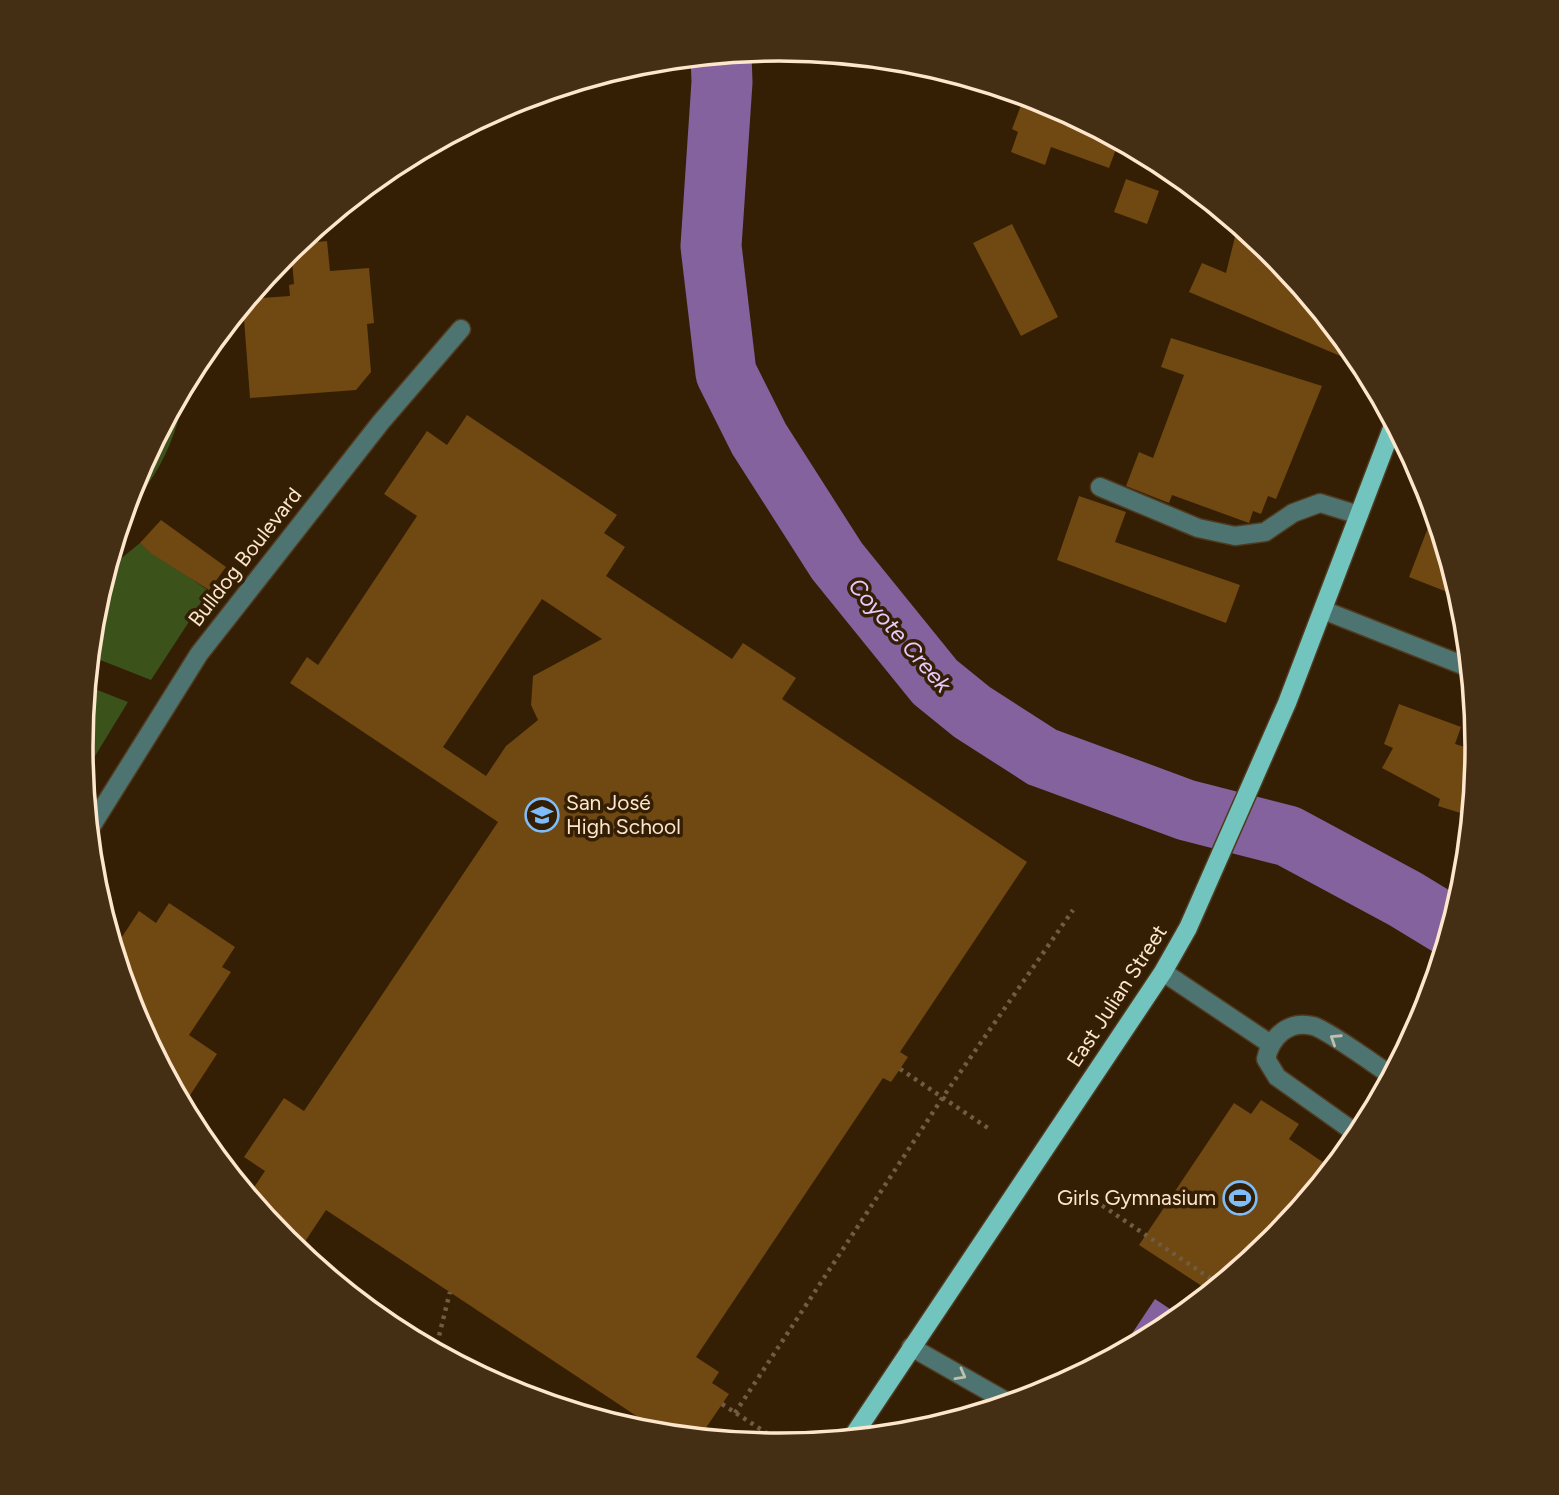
<svg xmlns="http://www.w3.org/2000/svg" width="1559" height="1495" font-family="Figtree,sans-serif">
<style>
.green{fill:#3b521b}
.water{fill:#83629d}
.lines{fill:none;stroke-linecap:round;stroke-linejoin:round}
.river{stroke:#83629d;stroke-width:61}
.building{fill:#704811;fill-rule:evenodd}
.minor-casing{stroke:#503b20;stroke-width:21}
.major-casing{stroke:#503b20;stroke-width:21}
.path{stroke:#715b41;stroke-width:4.5;stroke-dasharray:3.5 5;stroke-linecap:butt}
.minor{stroke:#4e7471;stroke-width:18}
.major{stroke:#72c5be;stroke-width:18}
.oneway{stroke:#c0beac}
.labels{text-anchor:middle;stroke-width:7;stroke-linejoin:round;paint-order:stroke}
.street-label{font-size:21px;fill:#fee6cc;stroke:#341f04}
.poi-label{font-size:21px;fill:#fee6cc;stroke:#341f04;text-anchor:start}
.water-label{font-size:23px;font-style:italic;fill:#e6cafd;stroke:#341f04}
.rim{fill:none;stroke:#fee6cc;stroke-width:3.5}
</style>
<rect width="100%" height="100%" fill="#341f04"/>
<path class="green" d="M185,386C180,432 158,479 125,512L134,480Z
M140,543L209,591L151,680L90,656L95,611L107,570Z
M87,686L128,702L84,774L81,747Z"/>
<path class="water" d="M1155,1299L1182,1317L1167,1329L1117,1356Z"/>
<g class="lines">
<path class="river" d="M721,55L722,82L711,246L726,373L759,439L837,561L935,682L972,712L1042,757L1186,810L1288,836L1405,899L1451,927"/>
</g>
<path class="building" d="M1025,95L1047,102L1119,141L1109,168L1051,147L1045,165L1011,152L1018,132L1012,129Z
M1126,179L1159,191L1147,224L1114,212Z
M1012,224L1058,317L1021,336L973,243Z
M1238,225L1274,254L1364,366L1189,292L1202,263L1226,273Z
M327,241L330,271L369,268L374,323L367,324L371,372L356,390L250,398L243,306L248,299L290,296L289,285L294,284L291,249L297,244Z
M1171,338L1322,386L1276,499L1268,496L1261,514L1253,511L1249,523L1172,495L1169,503L1126,486L1139,452L1153,458L1184,375L1161,367Z
M467,415L617,515L604,533L625,547L606,576L732,659L743,643L796,678L782,699L1027,862L900,1052L908,1057L900,1069L891,1082L883,1078L696,1357L719,1372L712,1383L729,1394L699,1438L665,1435L326,1210L298,1252L285,1241L248,1196L265,1171L244,1157L284,1098L304,1111L498,822L290,683L307,657L318,665L417,516L384,494L427,431L447,445ZM542,599L602,639L533,676L531,705L538,720L506,746L486,776L443,747Z
M1079,496L1126,512L1115,542L1240,585L1226,623L1057,560Z
M1434,512L1450,563L1460,597L1409,577Z
M161,520L226,567L209,590L152,554L140,543Z
M1399,704L1461,727L1455,744L1478,751L1473,796L1467,815L1438,806L1440,799L1382,768L1393,748L1384,744Z
M169,903L235,947L222,967L231,972L189,1035L217,1054L183,1106L134,1014L114,949L139,911L156,923Z
M1261,1100L1299,1124L1289,1139L1333,1169L1273,1242L1211,1292L1139,1245L1234,1103L1251,1114Z"/>
<g class="lines">
<defs>
<path id="minor" d="M1100,487L1198,528L1235,536L1265,532L1293,513L1320,503L1359,515
M1323,610L1470,668
M89,830L199,654L381,422L461,329
M1163,972L1269,1043
M1360,1136L1277,1077L1266,1059C1271,1037 1288,1020 1313,1026C1326,1029 1377,1066 1392,1076
M911,1347L1011,1404"/>
<path id="major" d="M851,1439L1163,972L1188,928L1287,703L1394,423"/>
</defs>
<use href="#minor" class="minor-casing"/>
<use href="#major" class="major-casing"/>
<path class="path" d="M900,1069L988,1128
M1088,1196L1220,1285
M435,1352L450,1292
M722,1404L785,1445
M735,1413L943,1097L1073,910"/>
<use href="#minor" class="minor"/>
<use href="#major" class="major"/>
</g>
<defs><path id="oneway-chevron" d="M-2-3.5L2.5 0L-2 3.5" fill="none" stroke-width="1.6" stroke-linecap="round" stroke-linejoin="round" transform="scale(1.75)"/></defs>
<g class="oneway">
<use href="#oneway-chevron" transform="translate(1335 1039) rotate(-147)"/>
<use href="#oneway-chevron" transform="translate(961 1375) rotate(29)"/>
</g>
<defs>
<symbol id="school-ring" viewBox="-11 -11 22 22"><circle r="9.5" fill="#341f04" stroke="#7fbdfa" stroke-width="1.5"/><path d="M0-5L7-2L0 1L-7-2ZM-4 1L0 2.5L4 1V4Q0 6-4 4Z" fill="#7fbdfa"/></symbol>
<symbol id="stadium-ring" viewBox="-11 -11 22 22"><circle r="9.5" fill="#341f04" stroke="#7fbdfa" stroke-width="1.5"/><path d="M0-5a6.5 5 0 1 0 0 10a6.5 5 0 1 0 0-10ZM-3.5-1.8h7v3.6h-7Z" fill="#7fbdfa"/></symbol>
</defs>
<g fill-rule="evenodd">
<use href="#school-ring" x="523" y="796" width="38" height="38"/>
<use href="#stadium-ring" x="1221" y="1179" width="38" height="38"/>
</g>
<g class="labels">
<g class="street-label">
<text transform="translate(245 557) rotate(-52)" y="7">Bulldog Boulevard</text>
<text transform="translate(1117 996) rotate(-57)" y="7">East Julian Street</text>
</g>
<g class="poi-label">
<text x="566" y="810">San José<tspan x="566" dy="24">High School</tspan></text>
<text x="1216" y="1205" text-anchor="end">Girls Gymnasium</text>
</g>
<g class="water-label">
<text transform="translate(900 635) rotate(49)" y="8">Coyote Creek</text>
</g>
</g>
<path d="M0 0H1559V1495H0ZM93 747a686 686 0 1 1 1372 0a686 686 0 1 1-1372 0Z" fill="#442f14" fill-rule="evenodd"/>
<path class="rim" d="M93 747a686 686 0 1 1 1372 0a686 686 0 1 1-1372 0Z"/>
</svg>
